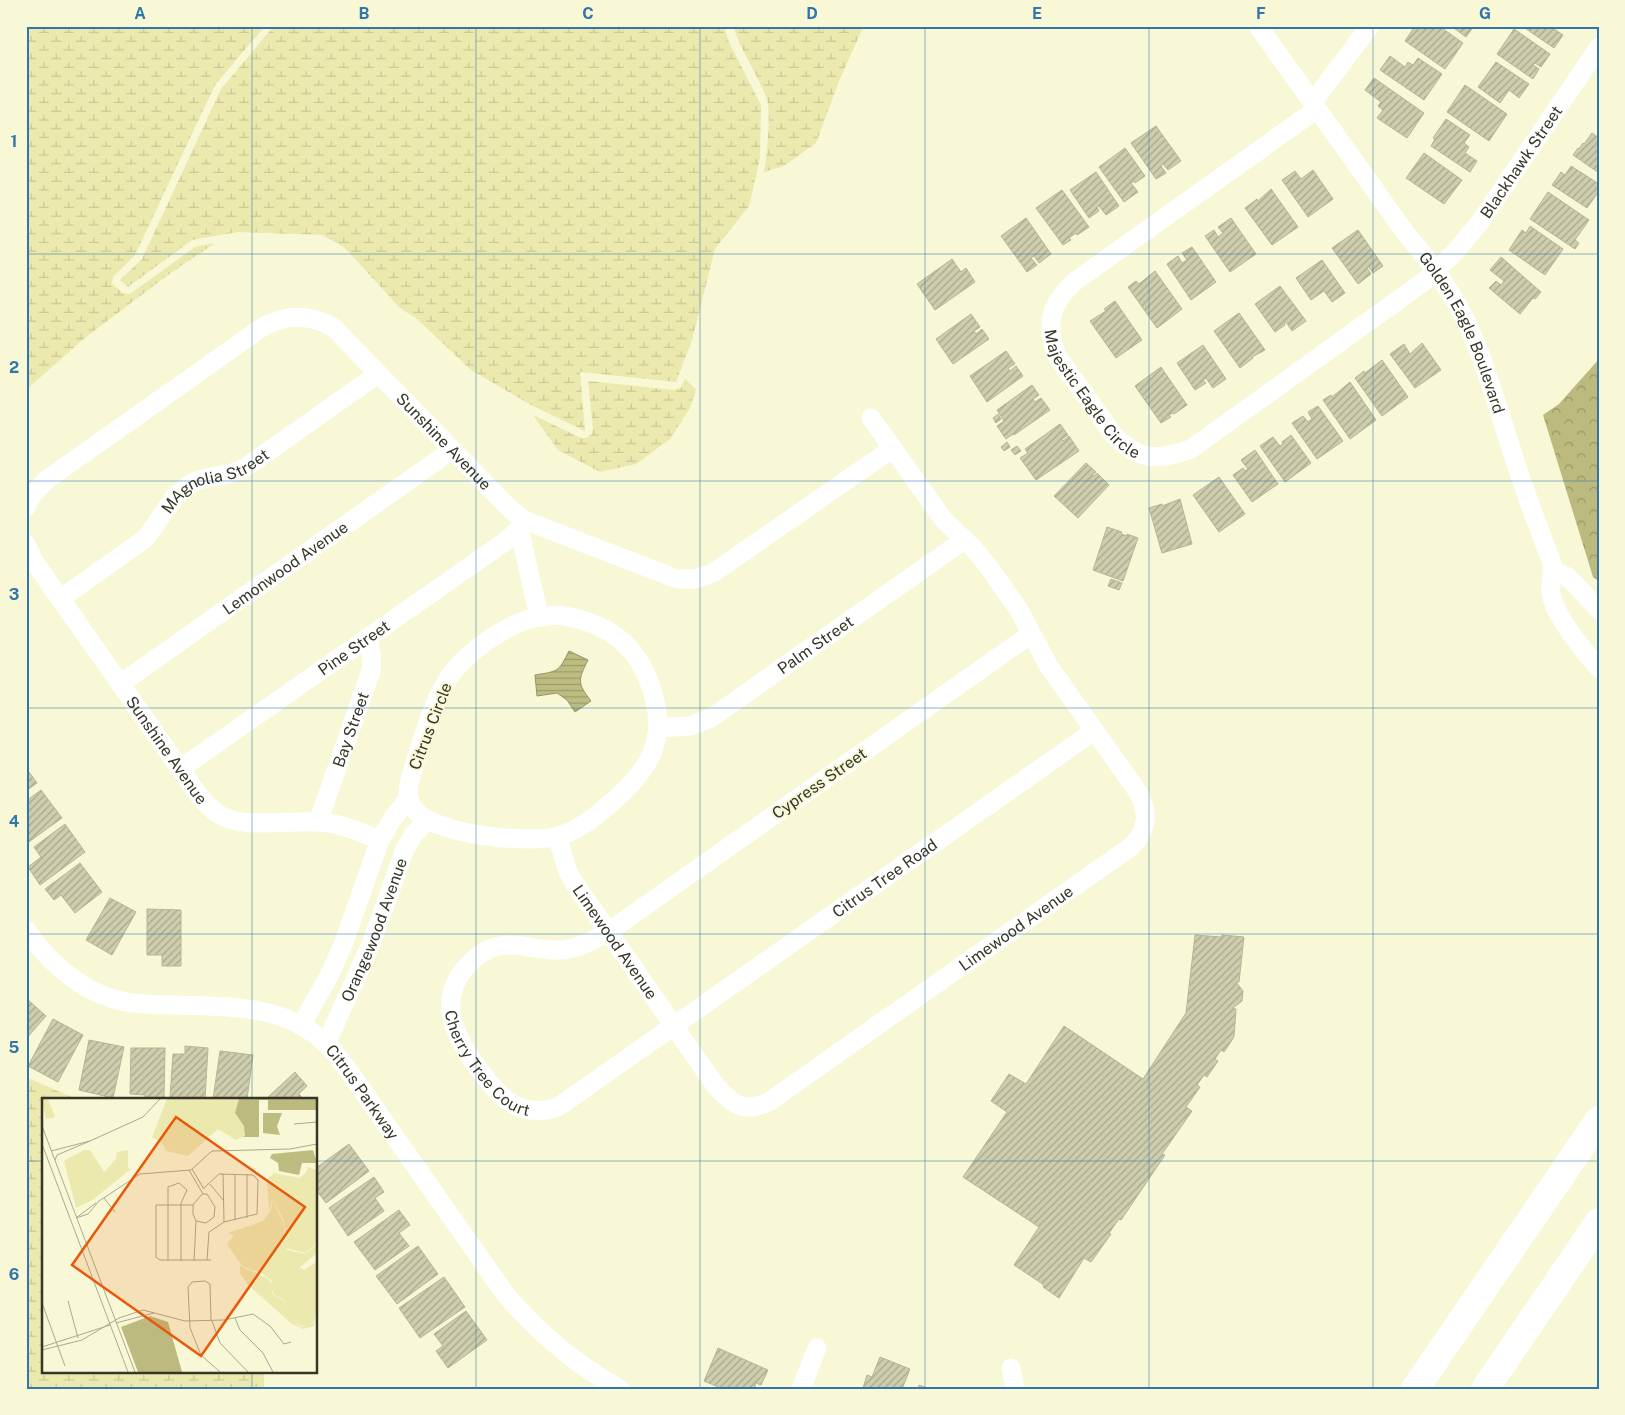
<svg xmlns="http://www.w3.org/2000/svg" width="1625" height="1415" font-family="'Public Sans',sans-serif">
<style>
.forest{fill:url(#forest-crowns)}
.wetland{fill:url(#wetland-marsh)}
.water{fill:url(#water-rules);stroke:#959466}
.building{fill:url(#building-hatch);stroke:#b6b595}
.lines{fill:none;stroke-linecap:round;stroke-linejoin:round}
.street{stroke:#fff;stroke-width:19}
.highway{stroke:#fff;stroke-width:28}
.grid{fill:none;stroke:#3175ab;stroke-width:1;stroke-opacity:0.55}
.labels{text-anchor:middle;stroke-width:4;stroke-linejoin:round;paint-order:stroke}
.street-label{font-size:16px;fill:#353528;stroke:#f8f8d6}
.inset-road{fill:none;stroke:#aaaa90;stroke-width:1}
.view{fill:#e8590c;fill-opacity:0.15;stroke:#e8590c;stroke-width:2.5}
.inset-edge{fill:none;stroke:#353528;stroke-width:2.5}
.neatline{fill:none;stroke:#3175ab;stroke-width:2}
.grid-label{font-size:16px;text-anchor:middle;font-weight:bold;fill:#3175ab}
</style>
<defs>
<pattern id="forest-crowns" width="20" height="18" patternUnits="userSpaceOnUse" patternTransform="scale(1.25)"><rect width="20" height="18" fill="#bcba7e"/><path d="M2 6a3 3 0 1 1 6 0M12 15a3 3 0 1 1 6 0" fill="none" stroke="#9a9867"/></pattern>
<pattern id="wetland-marsh" width="20" height="14" patternUnits="userSpaceOnUse" patternTransform="scale(1.25)"><rect width="20" height="14" fill="#ebe9ae"/><path d="M1 5h8M5 5V1M11 12h8M15 12V8" fill="none" stroke="#cac896"/></pattern>
<pattern id="water-rules" width="6" height="5" patternUnits="userSpaceOnUse" patternTransform="scale(1.25)"><rect width="6" height="5" fill="#bebd81"/><path d="M0 2.5h6" fill="none" stroke="#9b9a6a"/></pattern>
<pattern id="building-hatch" width="6" height="6" patternUnits="userSpaceOnUse" patternTransform="scale(1.25)"><rect width="6" height="6" fill="#cecdad"/><path d="M-1 1l2-2M0 6l6-6M5 7l2-2" fill="none" stroke="#a8a78d"/></pattern>
</defs>
<rect width="100%" height="100%" fill="#f8f8d6"/>
<path class="forest" d="M1599,359V581L1593,577L1543,415L1559,404Z"/>
<path class="wetland" d="M26,26H265L215,85L135,255L113,277L112,284L123,293L130,294L195,247L215,243L172,272L86,337L26,390Z
M274,26H724L729,42L761,105L760,158L749,206L715,249L692,340L676,382L580,372L585,431L531,405L471,370L417,319L400,308L344,247L322,235L238,232L192,240L128,287L120,280L142,259L221,89Z
M733,26H860L862,30L839,81L816,143L784,166L764,172C767,160 771,110 767,100C758,74 741,52 733,26Z
M685,379L696,389L690,408L670,439L636,464L600,472L558,450L533,415L581,438H586L592,434L593,429L588,381L674,390L681,388Z
M26,1077L76,1099H44V1371H264V1389H26Z"/>
<path class="water" d="M569,651L588,660C578,680 577,683 591,701L575,712L567,700L557,693L537,696L535,675C558,671 558,673 569,651Z"/>
<path class="building" d="M1415,26H1439L1463,43L1445,69L1405,41Z
M1451,26H1474L1466,37Z
M1522,26H1550L1563,35L1554,48Z
M1514,29L1550,54L1541,67L1535,63L1533,65L1539,69L1533,79L1497,54Z
M1390,56L1405,67L1408,62L1413,65L1418,58L1442,74L1424,100L1380,70Z
M1496,62L1529,84L1519,98L1509,90L1500,103L1478,87Z
M1374,78L1424,113L1407,138L1377,118L1383,110L1378,106L1381,102L1365,90Z
M1465,85L1507,114L1489,141L1447,112Z
M1446,119L1470,135L1464,143L1469,147L1465,153L1477,161L1470,172L1431,146L1435,139L1433,138Z
M1156,126L1181,161L1168,170L1163,164L1161,166L1166,173L1156,179L1131,143Z
M1592,133L1599,138V173L1573,155L1578,148L1579,149L1583,143L1584,144Z
M1125,148L1145,176L1135,183L1134,181L1131,183L1138,192L1124,202L1099,167Z
M1424,153L1462,180L1444,204L1406,178Z
M1571,166L1599,184V191L1587,208L1552,185L1561,172L1565,175Z
M1313,170L1333,199L1308,217L1282,180L1295,171L1301,179Z
M1096,172L1119,206L1106,215L1099,206L1097,207L1099,211L1089,218L1070,190Z
M1271,189L1298,227L1272,245L1245,208L1257,199L1258,201Z
M1062,190L1089,227L1077,235L1076,233L1069,238L1071,240L1063,245L1036,208Z
M1548,192L1589,220L1575,240L1579,243L1575,249L1530,219Z
M1026,218L1051,254L1039,263L1034,256L1031,258L1037,265L1027,272L1001,236Z
M1231,218L1256,254L1230,272L1205,236L1214,230L1218,237L1223,233L1218,227Z
M1530,226L1563,249L1545,275L1509,250L1522,230L1526,233Z
M1358,230L1383,266L1373,273L1369,267L1367,268L1371,274L1358,284L1332,248Z
M1192,247L1216,282L1191,300L1167,264L1178,256L1182,263L1187,260L1182,253Z
M1501,257L1541,292L1535,299L1533,298L1520,314L1489,288L1496,281L1501,285L1504,281L1490,270Z
M952,259L961,272L966,268L975,282L935,310L917,284Z
M1322,260L1345,293L1332,302L1324,291L1311,300L1296,278Z
M1155,271L1182,309L1157,328L1128,287L1136,281L1139,284Z
M1280,286L1306,321L1292,331L1286,322L1284,323L1285,325L1275,332L1255,304Z
M1115,301L1142,340L1116,358L1090,321L1106,311L1104,309Z
M1239,313L1265,350L1252,357L1253,358L1240,368L1214,331Z
M971,314L980,327L974,331L976,334L982,329L989,339L953,364L936,339Z
M1422,343L1441,370L1415,388L1390,354L1404,344L1410,354Z
M1203,345L1226,379L1213,388L1206,378L1203,380L1206,383L1195,390L1177,363Z
M1006,351L1015,364L1008,368L1010,371L1016,366L1023,376L987,402L970,376Z
M1382,360L1408,397L1382,416L1355,378L1364,371L1365,373Z
M1161,367L1187,405L1174,414L1173,413L1169,415L1171,417L1161,423L1135,386Z
M1350,382L1376,420L1350,439L1323,400L1331,395L1332,397Z
M1032,385L1039,395L1033,399L1035,402L1041,398L1050,410L1014,435L1013,434L1006,439L997,426L1004,421L997,410Z
M1318,406L1343,441L1317,459L1292,423L1303,416L1308,422L1312,419L1308,412Z
M998,414L1001,419L996,423L993,418Z
M1060,424L1068,435L1062,439L1063,441L1069,436L1079,451L1036,480L1020,458L1028,453L1025,449Z
M1291,435L1311,463L1285,482L1260,446L1273,437L1280,446L1283,444L1282,442Z
M1007,442L1010,447L1004,451L1001,447Z
M1017,446L1021,451L1015,455L1011,450Z
M1255,450L1278,484L1252,502L1233,475L1243,468L1245,471L1248,469L1241,460Z
M1086,463L1096,472L1092,475L1094,476L1097,473L1109,485L1078,518L1054,496Z
M1219,477L1245,514L1219,532L1193,495Z
M1180,499L1192,544L1162,553L1149,508L1162,504V506Z
M1107,527L1122,532L1121,534L1127,536V534L1138,538L1123,581L1093,570Z
M1111,579L1122,583L1119,590L1108,586Z
M26,768L37,783L26,791Z
M41,790L62,818L26,844V801Z
M65,824L85,852L40,885L28,867L41,857L34,847Z
M80,863L102,892L75,913L61,895L54,900L45,889Z
M110,898L136,912L112,955L86,940Z
M147,909L181,910V966H162V955H147Z
M1195,935L1221,937L1222,935L1244,937L1239,982H1236L1243,991L1242,1001L1233,1008L1236,1009L1234,1037L1224,1052L1221,1050L1215,1059L1218,1061L1207,1077L1204,1075L1197,1085L1200,1087L1186,1107L1192,1111L1162,1154L1165,1155L1121,1220L1119,1219L1109,1233L1111,1234L1091,1262L1084,1258L1059,1298L1043,1287L1044,1285L1014,1265L1039,1227L963,1177L1007,1112L991,1101L1009,1074L1026,1084L1064,1026L1143,1079L1186,1013Z
M26,998L46,1016L26,1039Z
M53,1019L83,1035L58,1082L28,1066Z
M89,1040L124,1047L113,1098L79,1090Z
M185,1046L208,1048L205,1099L170,1097L173,1054H185Z
M131,1048H165L164,1099H145V1095L130,1094Z
M220,1051L253,1055L247,1099H213Z
M295,1072L307,1086L299,1094L303,1099H266Z
M349,1144L369,1171L326,1203L316,1190V1168Z
M374,1177L384,1192L375,1198L384,1211L348,1236L329,1208Z
M399,1210L410,1225L399,1233L409,1246L375,1270L354,1242Z
M418,1246L438,1274L397,1304L376,1276Z
M444,1277L465,1307L420,1338L399,1308Z
M466,1311L487,1340L448,1368L436,1351L443,1346L434,1334Z
M718,1348L768,1370L761,1385L756,1383L754,1389H723L704,1381Z
M880,1357L910,1369L902,1389L863,1388L867,1375L872,1377Z
M919,1385L930,1389H918Z"/>
<g class="lines">
<g class="street">
<path id="s1" d="M1258,26L1407,235C1430,261 1452,292 1467,323C1485,362 1497,405 1510,445C1522,484 1536,522 1551,560C1555,574 1549,581 1551,594C1555,616 1584,652 1599,668"/>
<path d="M1312,103L1370,26"/>
<path id="s2" d="M1317,109L1074,282C1050,305 1045,324 1057,356L1113,434C1137,461 1158,461 1191,449L1426,280L1455,252L1480,222L1599,47"/>
<path id="s3" d="M26,507L30,498L45,481L264,326C289,314 310,314 334,328L507,506L524,520L677,579H695L713,573L893,448"/>
<path d="M519,529L539,616"/>
<path id="s4" d="M26,544L33,560L200,797C206,804 212,810 220,815C242,829 291,820 318,822C340,823 360,832 380,840"/>
<path d="M1554,570L1569,578L1599,610"/>
<path id="s5" d="M60,599L146,538L174,498L190,484L198,480L236,472L246,467L378,374"/>
<path d="M557,615C598,620 632,638 648,679C672,738 650,772 604,809C590,821 573,833 555,837C524,843 434,835 414,809C406,799 408,788 411,776C420,748 428,716 442,689C457,659 492,634 523,621C534,617 545,616 557,615Z"/>
<path id="s6" d="M1031,634L608,932C592,941 576,950 558,950C526,950 502,934 474,959C435,994 451,1031 477,1067C499,1096 518,1120 558,1107L1094,731"/>
<path id="s7" d="M120,684L452,450"/>
<path id="s8" d="M659,728L690,726L711,718L964,540"/>
<path id="s9" d="M180,769L506,541L519,529L524,520"/>
<path id="s10" d="M318,822L371,671C372,659 372,650 367,638"/>
<path id="s11" d="M557,836L567,869L573,881L715,1085C732,1105 745,1114 770,1101L1132,846C1148,829 1149,812 1138,792L1048,665L1019,610L988,566L973,548L943,519L871,418"/>
<path id="s12" d="M26,930C51,965 83,994 126,1002C142,1005 159,1004 175,1005C228,1007 285,1004 326,1044C335,1052 343,1063 350,1073L506,1295C539,1333 576,1365 620,1389"/>
<path d="M301,1026L330,974L344,942L380,840L393,818L409,798"/>
<path id="s13" d="M326,1044L371,944L405,849L414,834L427,820"/>
<path d="M1011,1368L1015,1389"/>
<path d="M801,1389L817,1348"/>
</g>
<path class="highway" d="M1415,1389L1599,1120
M1485,1389L1599,1222"/>
</g>
<path class="grid" d="M252,26V1099M476,26V1389M700,26V1389M925,26V1389M1149,26V1389M1373,26V1389M26,254H1599M26,481H1599M26,708H1599M26,934H1599M26,1161H44M316,1161H1599M252,1371V1389"/>
<g class="labels">
<g class="street-label">
<text dy="6" stroke="none"><textPath href="#s2" startOffset="1004">Blackhawk Street</textPath></text>
<text dy="6" stroke="none"><textPath href="#s1" startOffset="370">Golden Eagle Boulevard</textPath></text>
<text dy="6" stroke="none"><textPath href="#s2" startOffset="431">Majestic Eagle Circle</textPath></text>
<text dy="6" stroke="none"><textPath href="#s3" startOffset="532">Sunshine Avenue</textPath></text>
<text dy="6" stroke="none"><textPath href="#s5" startOffset="199">MAgnolia Street</textPath></text>
<text dy="6" stroke="none"><textPath href="#s7" startOffset="202">Lemonwood Avenue</textPath></text>
<text dy="6" stroke="none"><textPath href="#s8" startOffset="181">Palm Street</textPath></text>
<text dy="6" stroke="none"><textPath href="#s9" startOffset="212">Pine Street</textPath></text>
<text transform="translate(430 726) rotate(-69)" y="6">Citrus Circle</text>
<text dy="6" stroke="none"><textPath href="#s10" startOffset="98">Bay Street</textPath></text>
<text dy="6" stroke="none"><textPath href="#s4" startOffset="250">Sunshine Avenue</textPath></text>
<text transform="translate(819 783) rotate(-35)" y="6">Cypress Street</text>
<text dy="6" stroke="none"><textPath href="#s6" startOffset="1278">Citrus Tree Road</textPath></text>
<text dy="6" stroke="none"><textPath href="#s11" startOffset="661">Limewood Avenue</textPath></text>
<text dy="6" stroke="none"><textPath href="#s13" startOffset="124">Orangewood Avenue</textPath></text>
<text dy="6" stroke="none"><textPath href="#s11" startOffset="122">Limewood Avenue</textPath></text>
<text dy="6" stroke="none"><textPath href="#s6" startOffset="784">Cherry Tree Court</textPath></text>
<text dy="6" stroke="none"><textPath href="#s12" startOffset="396">Citrus Parkway</textPath></text>
</g>
</g>
<g transform="translate(42 1098)">
<rect width="275" height="275" fill="#f8f8d6"/>
<path d="M197,1H275V12H226V2H217V39H201L192,12ZM108,218L126,224L140,274H96L79,229Z" fill="#bcba7e"/>
<path d="M125,1H197L193,15L202,28L203,38L194,42L176,31L146,58L124,53L121,46L110,39ZM42,52H48L62,74L74,61L75,54L86,52V70L89,71L49,103L34,110L22,63ZM266,69L275,72V145L263,155L244,150L242,123L230,101L227,113L225,81L232,75L257,80L263,76ZM230,102L241,124L245,152L263,156L275,146V155L258,169L262,172L275,163V204L272,223L267,227L259,228L250,221L242,202L231,196L230,183L221,176L200,168L185,146L192,138L186,135L221,123L229,112ZM198,168L225,180L231,187L230,196L242,203L250,221L259,229L271,225L275,206L272,228L261,231L250,226L205,186L198,175Z" fill="#ebe9ae"/>
<path d="M0,1H6L13,19L4,21Z" fill="#ebe9ae"/>
<path d="M221,15H240L235,28L238,37L221,35ZM271,52L275,65H260L257,77L237,73L236,65L228,60L230,56Z" fill="#bebd81"/>
<path class="inset-road" d="M252,26L275,24M0,28L93,274M48,43L101,19L118,1M0,46L86,274M9,53L48,43L15,57L13,62M150,71L162,91M147,72L161,96M181,76L182,124M193,76V122M205,76V120M168,86L181,102M162,90L177,76L211,77L216,82L215,116L182,124L167,134L165,162M160,96H165L173,109L172,119L164,125L154,123L151,116V107ZM62,100L73,114M151,107H114V159L118,162H169M34,120L46,116L57,103L98,76L149,72L170,53L248,51L275,46M34,120L54,105M126,162V89L137,85L145,92L139,105V163M152,163L154,123M26,203L36,240M0,205L23,268M193,220L198,232L221,255L231,274M169,223L168,186L163,183L150,184L146,189L148,230L159,257L178,274M170,223L178,245L206,274M74,225L112,215M0,249L68,227M0,252L40,242L77,220L101,212L143,223L182,222L211,216L228,228L242,246L249,244"/>
<path class="view" d="M134,19L263,109L159,258L30,167Z"/>
<rect width="275" height="275" class="inset-edge"/>
</g>
<rect width="1625" height="1415" fill="none" stroke="#f8f8d6" stroke-width="55"/>
<rect x="28" y="28" width="1570" height="1360" class="neatline"/>
<g class="grid-label">
<text x="140" y="19">A</text>
<text x="364" y="19">B</text>
<text x="588" y="19">C</text>
<text x="812" y="19">D</text>
<text x="1037" y="19">E</text>
<text x="1261" y="19">F</text>
<text x="1485" y="19">G</text>
<text x="14" y="147">1</text>
<text x="14" y="373">2</text>
<text x="14" y="600">3</text>
<text x="14" y="827">4</text>
<text x="14" y="1053">5</text>
<text x="14" y="1280">6</text>
</g>
</svg>
